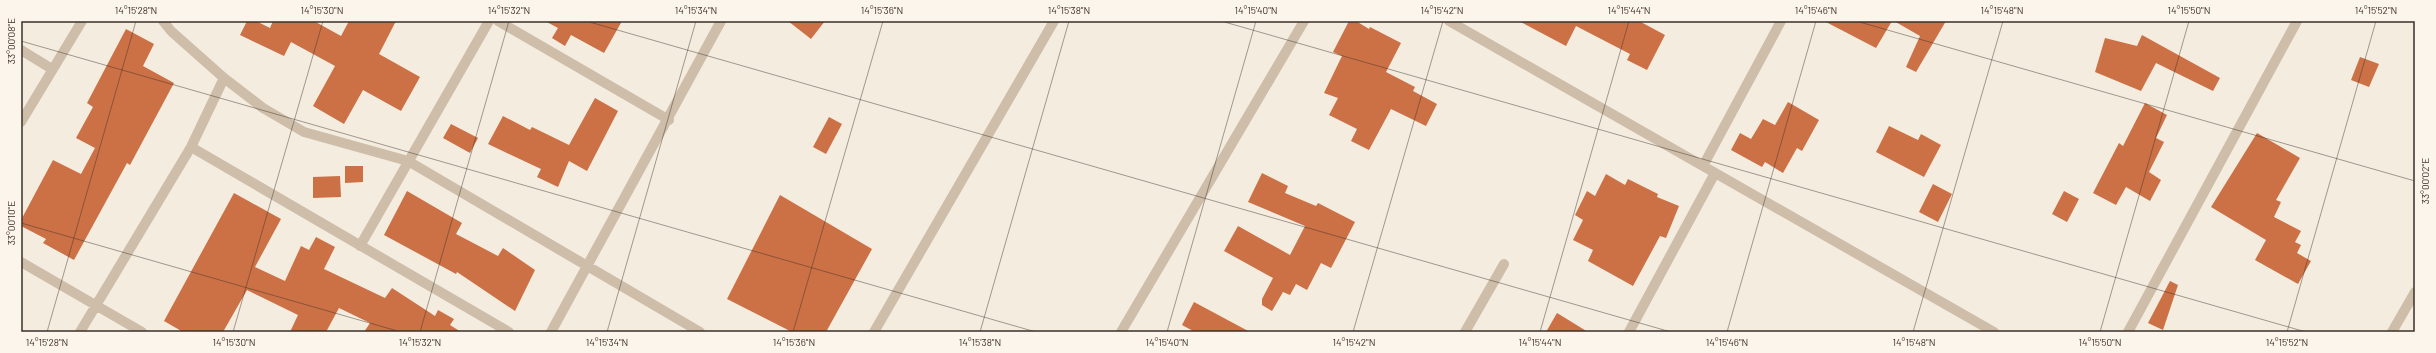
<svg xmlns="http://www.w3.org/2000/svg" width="2436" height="353" font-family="Barlow,sans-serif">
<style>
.building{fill:#cc7045}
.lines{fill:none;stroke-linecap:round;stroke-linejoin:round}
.minor{stroke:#cdbda9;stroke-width:10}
.ticks{fill:none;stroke:#3a3029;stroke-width:1;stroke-opacity:0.45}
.neatline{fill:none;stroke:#3a3029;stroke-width:1.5}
.ticks-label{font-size:10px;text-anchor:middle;fill:#3a3029}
</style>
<rect width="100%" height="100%" fill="#f4ecdf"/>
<path class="building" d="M247,21H256L270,28L273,21H314L341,36L349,21H396L379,54L420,77L401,111L363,90L344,124L313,106L335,66L291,42L284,56L240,35Z
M545,21H622L604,53L571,35L565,46L552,38L558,28Z
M788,21H825L811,39Z
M1349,21H1356L1369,29L1370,27L1401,43L1386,72L1415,87L1413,91L1437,104L1426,126L1391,109L1369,150L1351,141L1357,129L1329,115L1338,98L1324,93L1342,56L1333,52Z
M1519,21H1639L1665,35L1647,70L1627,60L1630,54L1576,26L1566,46Z
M1824,21H1892L1876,48Z
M1894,21H1946L1916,72L1906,67L1920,36Z
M126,29L154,44L143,66L174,83L130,165L127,163L74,260L43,243L46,239L21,226V220L53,160L81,174L95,148L76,138L93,107L87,103Z
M2142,35L2220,78L2213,91L2156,63L2141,91L2095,72L2105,38L2137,46Z
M2360,57L2379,64L2369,87L2351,80Z
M595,98L618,111L587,171L569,161L558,187L537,177L541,169L488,144L503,116L530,130L532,127L569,145Z
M1788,102L1819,120L1802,151L1797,148L1783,173L1765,162L1762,167L1731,150L1740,133L1751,139L1763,119L1775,125Z
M2145,103L2167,115L2156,138L2164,142L2149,172L2161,180L2150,201L2126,187L2116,205L2093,193L2119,143L2123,146Z
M829,117L842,124L826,154L813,147Z
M451,124L478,138L470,153L443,138Z
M1889,126L1918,140L1921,134L1941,145L1924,177L1876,152Z
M2257,133L2300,158L2276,200L2281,202L2274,217L2301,231L2295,242L2301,245L2297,253L2311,261L2298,284L2255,260L2266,240L2211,207Z
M345,166H363V182L345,183Z
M1262,173L1288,186L1285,193L1316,206L1318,203L1355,222L1331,268L1321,263L1307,290L1296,284L1290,295L1283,292L1272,311L1262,305V299L1273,278L1224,251L1238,226L1290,255L1305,226L1248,202Z
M1606,174L1625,185L1628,179L1658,194L1657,197L1679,206L1666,238L1660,236L1633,286L1588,261L1593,250L1573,240L1583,220L1575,215L1587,191L1595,196Z
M340,176L341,197L313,198V177Z
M1933,184L1952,194L1938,222L1919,212Z
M407,191L462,223L456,234L498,256L503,248L535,270L515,311L457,272L456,274L384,235Z
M2064,191L2079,199L2067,222L2052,214Z
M234,193L281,219L255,267L285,281L301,246L309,250L316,237L335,247L324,269L385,298L392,288L435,316L438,310L454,319L450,325L461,332H364L370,323L339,308L326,332H290L298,315L247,290L223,332H183L164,321Z
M780,195L872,249L826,332H792L727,299Z
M2170,281L2178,285L2163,330L2148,323Z
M1194,302L1250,332H1195L1182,325Z
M1557,313L1588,332H1546Z"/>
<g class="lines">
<path class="minor" d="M163,21L171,31L224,78L263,108L304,132L408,161L700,332
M498,21L669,120
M1449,21L1994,332
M21,50L52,69
M21,122L82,21
M191,147L509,332
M1703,166L1781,21
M360,246L489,21
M21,262L142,332
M80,332L191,147L224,78
M551,332L721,21
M874,332L1054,21
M1121,332L1304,21
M1465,332L1504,264
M1629,332L1715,173
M2128,332L2297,21
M2392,332L2415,292"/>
</g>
<path class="ticks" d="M586,21L1671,332M1221,21L2306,332M1856,21L2415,181M21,41L1036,332M21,223L401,332M47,332L136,21M233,332L323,21M420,332L509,21M607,332L696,21M793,332L883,21M980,332L1069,21M1167,332L1256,21M1353,332L1443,21M1540,332L1629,21M1727,332L1816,21M1913,332L2003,21M2100,332L2189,21M2287,332L2376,21"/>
<rect width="2436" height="353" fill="none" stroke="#fbf5ec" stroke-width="44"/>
<rect x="22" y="22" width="2392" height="309" class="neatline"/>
<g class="ticks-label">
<text x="136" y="14">14°15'28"N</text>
<text x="322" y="14">14°15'30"N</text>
<text x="509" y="14">14°15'32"N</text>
<text x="696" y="14">14°15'34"N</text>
<text x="882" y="14">14°15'36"N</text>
<text x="1069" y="14">14°15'38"N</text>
<text x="1256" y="14">14°15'40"N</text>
<text x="1442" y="14">14°15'42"N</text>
<text x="1629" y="14">14°15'44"N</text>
<text x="1816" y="14">14°15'46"N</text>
<text x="2002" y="14">14°15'48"N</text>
<text x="2189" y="14">14°15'50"N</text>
<text x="2376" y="14">14°15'52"N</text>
<text transform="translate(11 41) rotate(-90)" y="4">33°00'08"E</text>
<text transform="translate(2425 181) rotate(-90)" y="4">33°00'02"E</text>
<text transform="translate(11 223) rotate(-90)" y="4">33°00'10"E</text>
<text x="47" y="346">14°15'28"N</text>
<text x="234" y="346">14°15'30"N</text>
<text x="420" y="346">14°15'32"N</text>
<text x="607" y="346">14°15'34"N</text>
<text x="794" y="346">14°15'36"N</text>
<text x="980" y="346">14°15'38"N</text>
<text x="1167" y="346">14°15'40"N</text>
<text x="1354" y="346">14°15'42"N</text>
<text x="1540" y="346">14°15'44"N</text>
<text x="1727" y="346">14°15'46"N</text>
<text x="1914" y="346">14°15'48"N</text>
<text x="2100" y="346">14°15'50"N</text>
<text x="2287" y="346">14°15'52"N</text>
</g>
</svg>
